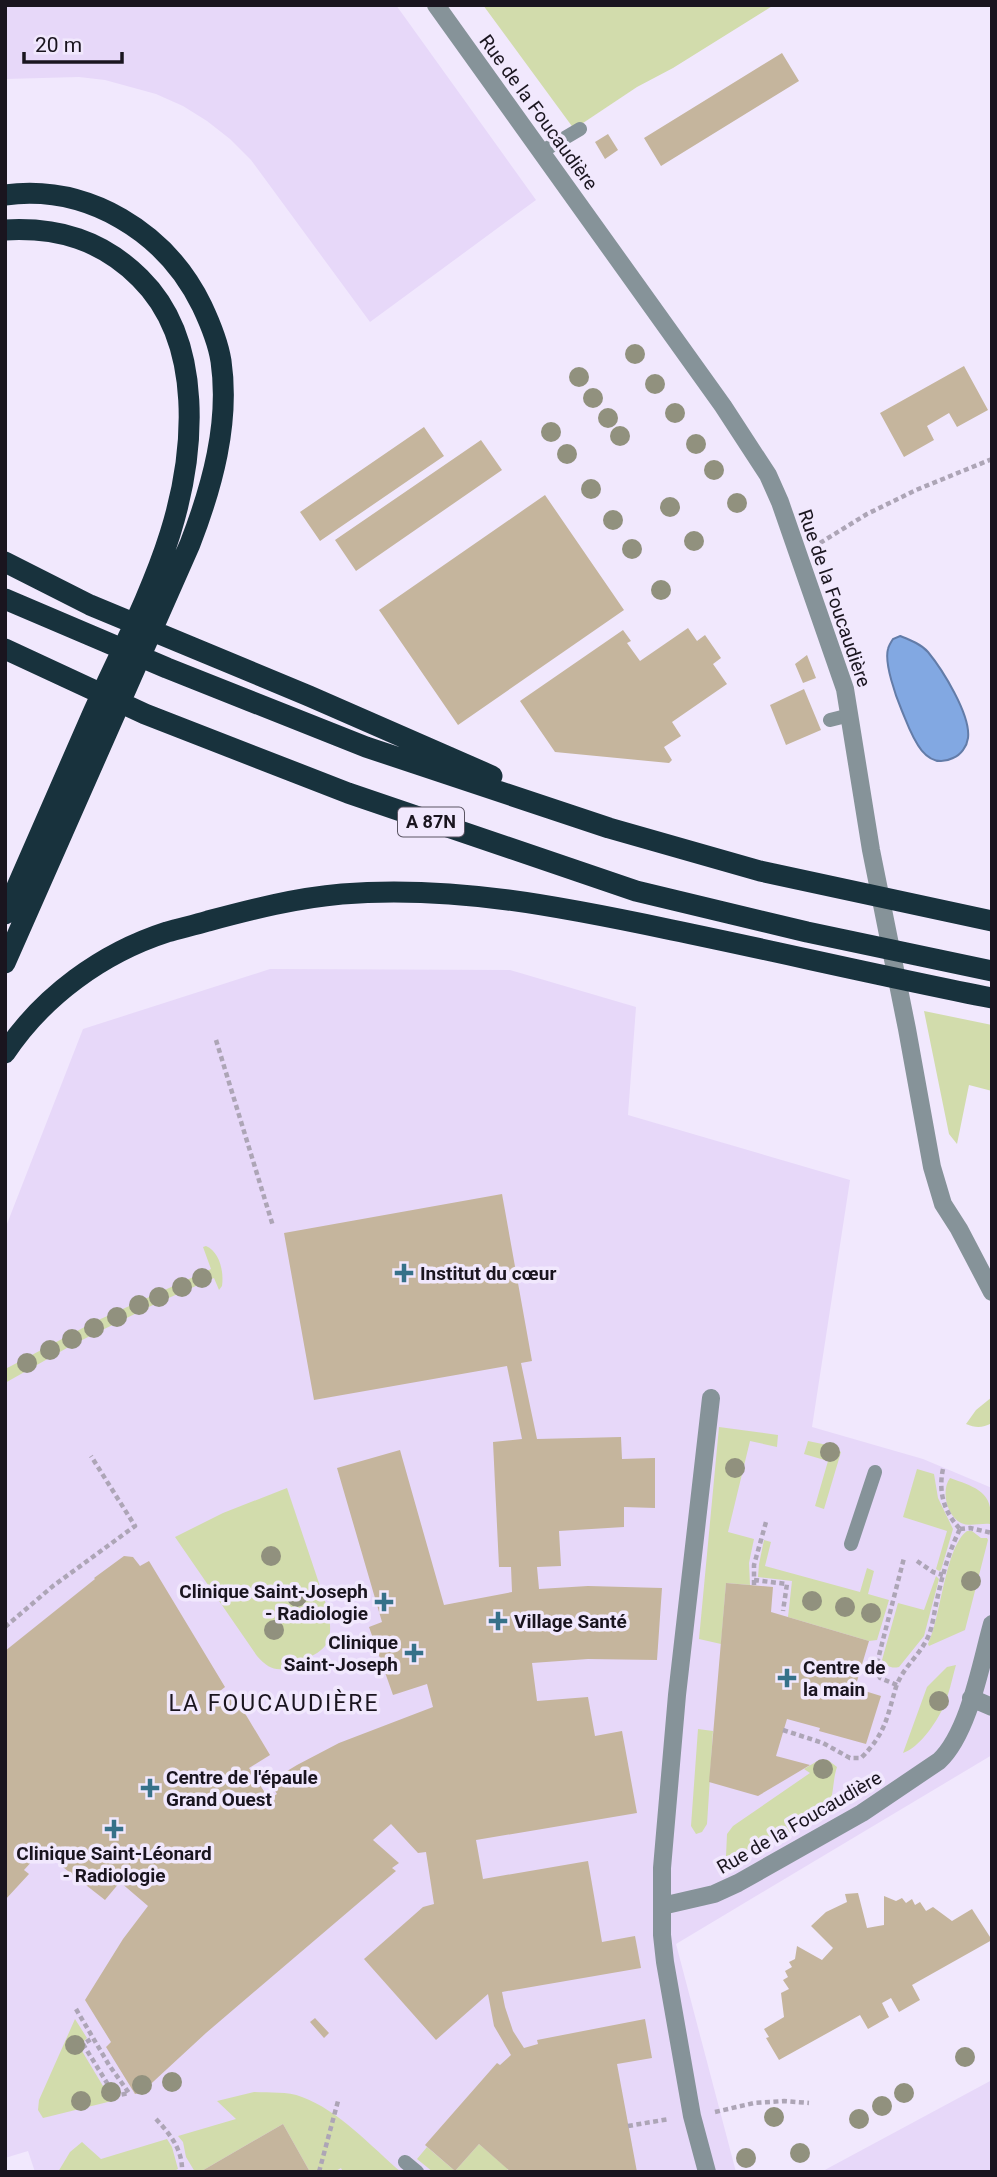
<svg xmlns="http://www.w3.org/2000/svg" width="997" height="2177" font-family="Roboto,sans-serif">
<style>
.built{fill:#e7d8f9}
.green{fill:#d2dcac}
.water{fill:#82a8e2;stroke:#637ca8;stroke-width:2}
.building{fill:#c5b59d}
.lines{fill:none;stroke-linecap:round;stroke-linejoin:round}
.path{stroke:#ada5b6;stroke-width:4.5;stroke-dasharray:5 3.5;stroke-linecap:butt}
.lane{stroke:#869399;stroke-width:14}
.street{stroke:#869399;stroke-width:18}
.highway{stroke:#18323d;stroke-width:21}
.tree{fill:#91917e}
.poi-dot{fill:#367189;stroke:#f1e8fd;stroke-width:2.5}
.labels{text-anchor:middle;stroke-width:7;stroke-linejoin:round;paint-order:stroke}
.shield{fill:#f1e8fd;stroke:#5a5462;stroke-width:2}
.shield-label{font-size:18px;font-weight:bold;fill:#1a151f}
.street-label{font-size:19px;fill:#1a151f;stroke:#f1e8fd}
.poi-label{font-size:19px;font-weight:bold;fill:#1a151f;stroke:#f1e8fd;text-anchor:start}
.quarter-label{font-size:23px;letter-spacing:2px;fill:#1a151f;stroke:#f1e8fd}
</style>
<rect width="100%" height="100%" fill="#f1e8fd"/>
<path class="built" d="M5,5H396L536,200L370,322L251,160L230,139L207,121L183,106L156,94L105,80L79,77L5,79Z
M270,969L510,970L636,1007L628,1115L850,1180L812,1427L923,1459L992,1488V1755L676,1944L736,2172H35L28,2151L5,2158V1229L83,1029Z
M992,2080V2172H821Z"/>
<path class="green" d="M483,5H774L673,68L637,87L574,129Z
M924,1011L992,1025V1091L969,1085L957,1144L949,1134Z
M206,1246C220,1252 224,1272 222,1286L219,1290L214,1278L155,1304L74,1344L5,1383V1369L11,1366L94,1322L211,1269L203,1247Z
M992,1397V1423C982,1428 976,1428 966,1424L976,1410Z
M719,1427L778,1435L777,1447L750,1441L728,1532L754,1539L749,1563L750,1585L726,1583L721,1644L699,1639Z
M808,1441L832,1446L841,1452L824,1509L815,1506L828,1461L804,1454Z
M917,1469L934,1474L938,1498L953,1529L941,1570L939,1571L936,1569L947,1531L903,1517Z
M950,1478C975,1487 995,1492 990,1524C981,1523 969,1527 961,1523C946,1515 941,1490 950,1478Z
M287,1488L328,1610C330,1621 332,1633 327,1643C323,1651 313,1655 305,1660C285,1671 273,1675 257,1656L175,1537L223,1513Z
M967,1531H972L981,1538H987L988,1540L965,1630L929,1646L928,1644C941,1618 945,1547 967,1531Z
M764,1540L771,1542L765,1566L860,1592L867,1568L874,1571L868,1594L889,1600L877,1640L869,1641L788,1617L792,1581L758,1577L759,1564Z
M936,1576L939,1579L924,1636L899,1667C891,1669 887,1666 882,1660L898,1603L924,1610Z
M956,1665C952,1679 949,1695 943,1708C936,1723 919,1748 903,1753L927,1687L947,1667Z
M698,1729L713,1731L707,1824L702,1832L696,1834L691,1826Z
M819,1760H828L837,1767C833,1779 834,1790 830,1803C811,1818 767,1851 743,1855C738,1856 732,1856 726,1856L727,1834L733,1826L810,1773L804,1769Z
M75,2019L87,2038L79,2046L112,2101L43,2118L38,2110L39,2100Z
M254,2092C270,2093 287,2091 302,2097C338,2110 372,2147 401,2172H343L341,2168L334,2172H310L283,2124L200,2172H195L186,2157L183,2142L178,2136L236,2119L217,2101Z
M167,2139L172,2147L178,2169L172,2172H58L70,2152L82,2142L101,2159Z
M479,2144L508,2169L506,2172H433L417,2159L427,2147L455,2171Z"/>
<path class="water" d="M900,636C910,640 921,644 928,652C942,669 971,715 968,738C967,746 961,755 953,758C923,773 910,730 902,711C896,697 884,663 888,649C889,645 891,642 893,639Z"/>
<path class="building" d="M782,53L799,81L661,166L644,138Z
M608,134L618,150L605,159L595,142Z
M964,366L988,410L957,427L949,413L927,426L934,440L904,457L880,413Z
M424,427L444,456L320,541L300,512Z
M481,440L502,470L356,571L335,540Z
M545,495L624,610L458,725L379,610Z
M688,628L697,641L705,635L721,658L713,664L727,684L672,722L681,736L664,747L672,760L669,763L555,752L520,701L623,630L631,641L627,643L640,661Z
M807,655L816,678L803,683L795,664Z
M804,689L821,730L786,745L770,705Z
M502,1194L532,1361L521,1363L537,1439L621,1437L622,1459L655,1458V1508L624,1507V1527L559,1531L561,1566L537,1567L539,1589L588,1586L662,1588L657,1660L588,1659L532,1663L537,1701L588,1697L595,1736L622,1731L637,1813L476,1840L483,1879L588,1861L602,1942L635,1936L641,1968L502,1992L505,2007L513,2031L524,2048L538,2044L537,2040L645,2019L652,2058L617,2064L637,2172H511L479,2144L455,2171L425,2145L497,2063L500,2065L511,2055L494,2026L488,1994L436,2040L364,1959L423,1907L434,1904L426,1852L418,1853L391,1824L373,1840L399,1863L392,1868L396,1871L206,2033L141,2093L135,2094L106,2047L111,2042L85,2000L123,1939L148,1906L120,1882L105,1900L50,1857L52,1855L44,1848L24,1870L29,1874L5,1900V1651L95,1579L94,1578L124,1556L133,1557L140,1566L149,1561L225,1687L220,1691L226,1699L234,1695L270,1755L249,1768L269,1799L277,1794L269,1782L297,1765L339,1743L433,1707L427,1684L393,1695L369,1627L382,1622L337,1468L400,1450L444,1605L512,1592L511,1567H499L493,1442L522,1439L507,1366L314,1400L284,1233Z
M726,1583L773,1587L771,1612L869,1641L855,1688L881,1696L866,1744L819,1731L820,1728L787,1719L776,1756L810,1765L758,1796L709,1782Z
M858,1893L867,1928L884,1925V1896L896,1901L902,1898L906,1903L912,1899L915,1905L920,1902L926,1911L933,1907L952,1921L972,1909L992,1940L912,1985L920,2000L899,2012L891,1998L882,2003L889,2017L868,2029L860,2015L779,2060L766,2038L769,2037L764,2029L784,2017L781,1993L789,1989L783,1980L788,1977L785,1971L792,1967L789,1962L795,1959L797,1946L822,1960L833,1948L811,1926L826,1912L847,1902L845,1894Z
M315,2018L329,2033L324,2038L310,2022Z
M283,2124L310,2172H200Z"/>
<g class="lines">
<path class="path" d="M820,543L867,514L916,490L992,459
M216,1040L273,1226
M943,1469C938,1492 944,1512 960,1529
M960,1529L970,1528L992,1533
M917,1561L933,1572L943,1575
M754,1580L787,1584L783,1611
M754,1585V1565L766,1522
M5,1627L53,1586L135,1526L91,1456
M897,1685L880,1678L876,1667L904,1558
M783,1730L823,1743L850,1758H861C886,1733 887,1717 896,1687C903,1667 920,1655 928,1637C933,1626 934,1612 937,1600C942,1576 949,1551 960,1529
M76,2009L109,2065L129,2093L115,2096L83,2044L93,2038
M715,2112L754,2103L784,2101L809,2103
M156,2119C170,2134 183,2150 182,2172
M628,2126L669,2119
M319,2172L338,2101"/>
<path class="lane" d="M541,152L580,129
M830,720L850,715
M851,1544L875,1472
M405,2162L417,2172"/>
<path class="street" d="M436,5L723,406L768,475L780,502L845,689L871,850L907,1029L932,1167L943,1204L959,1229L992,1292
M971,1698L992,1707
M662,1906L714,1894L738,1883L862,1813L939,1761C969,1733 981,1663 992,1624
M707,2172L692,2116L665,1962L662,1935V1868L677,1695L711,1398"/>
<path class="highway" d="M5,195C88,184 166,232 202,306C210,323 218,342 221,361C230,423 212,487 190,544L5,963
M5,230C58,227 102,240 140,278C205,342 195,454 170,534C151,595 118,657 92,715C63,781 34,847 5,914
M5,562L90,605L309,696L492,776
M5,599L167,668L366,747L609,828L760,871L992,921
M5,649L145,714L348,793L636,891L807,932L992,971
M5,1053C43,996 102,953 167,932C181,928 195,925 208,921C253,909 296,898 342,894C454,885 563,907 672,930C779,952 885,977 992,998"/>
</g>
<g class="tree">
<circle cx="635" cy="354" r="10"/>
<circle cx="579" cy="377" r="10"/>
<circle cx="655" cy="384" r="10"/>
<circle cx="593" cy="398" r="10"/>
<circle cx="675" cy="413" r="10"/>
<circle cx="608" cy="418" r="10"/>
<circle cx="551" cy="432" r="10"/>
<circle cx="620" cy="436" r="10"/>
<circle cx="696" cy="444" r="10"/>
<circle cx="567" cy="454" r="10"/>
<circle cx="714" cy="470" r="10"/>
<circle cx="591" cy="489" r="10"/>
<circle cx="737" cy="503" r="10"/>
<circle cx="670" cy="507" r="10"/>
<circle cx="613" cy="520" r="10"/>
<circle cx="694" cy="541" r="10"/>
<circle cx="632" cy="549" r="10"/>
<circle cx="661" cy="590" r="10"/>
<circle cx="202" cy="1278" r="10"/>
<circle cx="182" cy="1287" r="10"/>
<circle cx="159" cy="1297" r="10"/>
<circle cx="139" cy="1305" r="10"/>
<circle cx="117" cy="1317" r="10"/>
<circle cx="94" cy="1328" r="10"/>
<circle cx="72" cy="1339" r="10"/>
<circle cx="50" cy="1350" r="10"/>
<circle cx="27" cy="1363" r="10"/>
<circle cx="830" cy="1452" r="10"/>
<circle cx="735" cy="1468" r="10"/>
<circle cx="271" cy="1556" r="10"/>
<circle cx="971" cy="1581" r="10"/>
<circle cx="297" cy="1597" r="10"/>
<circle cx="812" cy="1601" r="10"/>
<circle cx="845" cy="1607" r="10"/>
<circle cx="871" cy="1613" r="10"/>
<circle cx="274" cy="1630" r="10"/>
<circle cx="939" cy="1701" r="10"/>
<circle cx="823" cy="1769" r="10"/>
<circle cx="75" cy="2045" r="10"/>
<circle cx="965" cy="2057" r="10"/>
<circle cx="172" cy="2082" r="10"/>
<circle cx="142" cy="2085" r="10"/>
<circle cx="111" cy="2092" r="10"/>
<circle cx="904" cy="2093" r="10"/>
<circle cx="81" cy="2101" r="10"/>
<circle cx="882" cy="2106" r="10"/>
<circle cx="774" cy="2117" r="10"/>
<circle cx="859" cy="2119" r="10"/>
<circle cx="800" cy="2153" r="10"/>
<circle cx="746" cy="2158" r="10"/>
</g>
<g class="poi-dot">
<path d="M400.5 1262.5h7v7h7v7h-7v7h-7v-7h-7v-7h7z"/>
<path d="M380.5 1591.5h7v7h7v7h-7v7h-7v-7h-7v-7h7z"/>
<path d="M494.5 1610.5h7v7h7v7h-7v7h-7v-7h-7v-7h7z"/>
<path d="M410.5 1642.5h7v7h7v7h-7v7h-7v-7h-7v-7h7z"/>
<path d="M783.5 1667.5h7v7h7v7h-7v7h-7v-7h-7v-7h7z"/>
<path d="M146.5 1777.5h7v7h7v7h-7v7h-7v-7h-7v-7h7z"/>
<path d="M110.5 1818.5h7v7h7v7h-7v7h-7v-7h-7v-7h7z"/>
</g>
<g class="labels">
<rect class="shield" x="398" y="807.5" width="66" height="29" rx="5"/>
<g class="shield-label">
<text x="431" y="828">A 87N</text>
</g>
<g class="street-label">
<text transform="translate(539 112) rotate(54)" y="7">Rue de la Foucaudière</text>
<text transform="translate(835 598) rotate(71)" y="7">Rue de la Foucaudière</text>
<text transform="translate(799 1822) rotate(-30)" y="7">Rue de la Foucaudière</text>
</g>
<g class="poi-label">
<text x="420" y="1280">Institut du cœur</text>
<text x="368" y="1598" text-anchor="end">Clinique Saint-Joseph<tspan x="368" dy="22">- Radiologie</tspan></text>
<text x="514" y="1628">Village Santé</text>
<text x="398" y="1649" text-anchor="end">Clinique<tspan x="398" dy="22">Saint-Joseph</tspan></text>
<text x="803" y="1674">Centre de<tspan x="803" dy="22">la main</tspan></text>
<text x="166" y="1784">Centre de l'épaule<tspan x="166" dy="22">Grand Ouest</tspan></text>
<text x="114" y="1860" text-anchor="middle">Clinique Saint-Léonard<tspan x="114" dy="22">- Radiologie</tspan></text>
</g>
<g class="quarter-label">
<text x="274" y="1711">LA FOUCAUDIÈRE</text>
</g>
</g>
<rect width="997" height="2177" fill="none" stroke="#1a151f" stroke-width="14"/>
<path d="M24 52v10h98v-10" fill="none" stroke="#1a151f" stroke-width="3.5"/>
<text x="35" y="52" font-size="21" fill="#1a151f" stroke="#f1e8fd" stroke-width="5" paint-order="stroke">20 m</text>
</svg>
